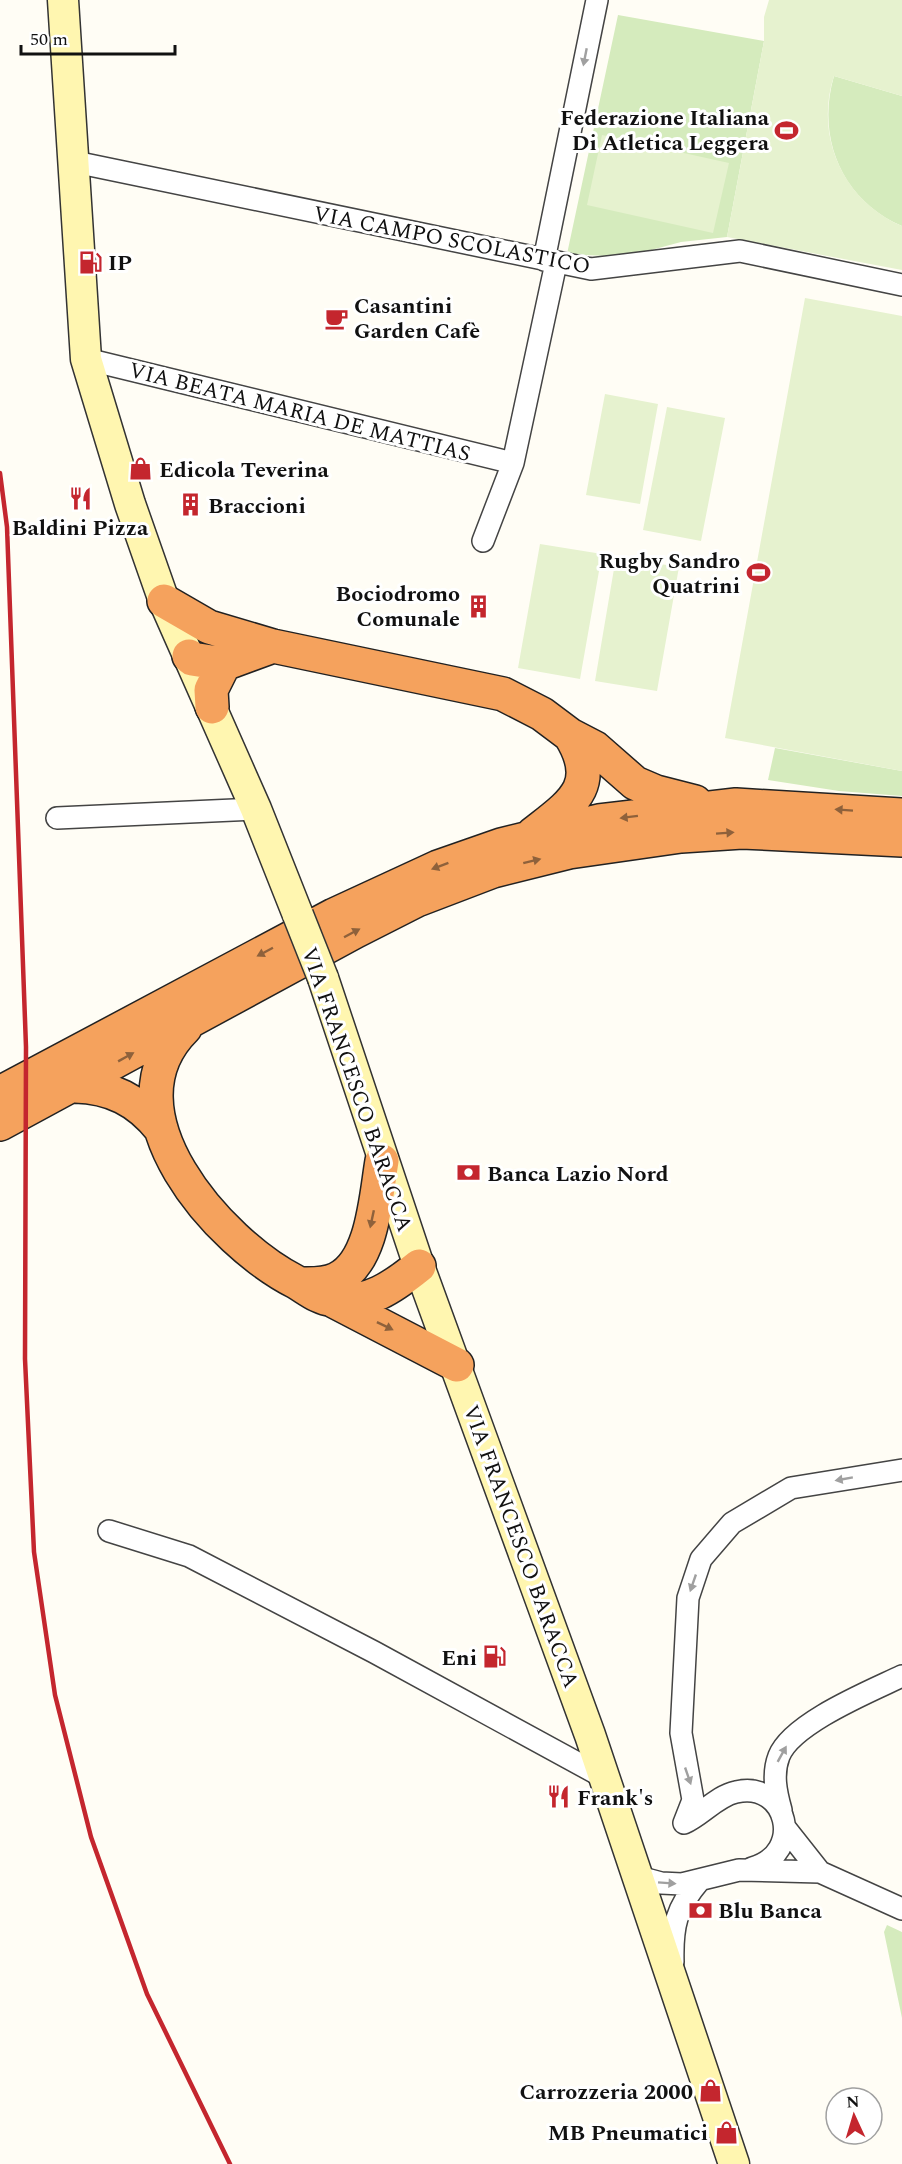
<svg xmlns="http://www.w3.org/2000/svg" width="902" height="2164" font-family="Spectral,serif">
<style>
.green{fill:#d5ebbd}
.pitch{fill:#e6f2cf}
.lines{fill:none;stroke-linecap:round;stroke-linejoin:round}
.street-casing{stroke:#444;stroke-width:24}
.secondary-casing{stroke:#333;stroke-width:33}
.highway-casing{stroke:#222;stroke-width:36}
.street{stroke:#fff;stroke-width:21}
.secondary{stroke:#fff6b0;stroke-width:30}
.highway{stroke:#f5a25d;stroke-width:33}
.rail{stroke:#c4262e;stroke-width:4.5}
.secondary-bridge-casing{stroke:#333;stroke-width:33;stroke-linecap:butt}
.secondary-bridge{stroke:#fff6b0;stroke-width:30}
.oneway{fill:#a0a0a0}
.oneway2{fill:#8e613b}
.labels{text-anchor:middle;stroke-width:6;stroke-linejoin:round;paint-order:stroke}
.poi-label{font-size:22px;font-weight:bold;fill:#111;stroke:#fff;text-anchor:start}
.street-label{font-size:22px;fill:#111;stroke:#fff}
</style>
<rect width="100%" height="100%" fill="#fffdf5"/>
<path class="green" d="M618,15L764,41L727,237L681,242L625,257L567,254Z
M834,76L902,96V226C842,200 816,138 834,76Z
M775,748L902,771V796L839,791L768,780Z
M887,1925L902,1932V2018L884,1932Z"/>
<path class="pitch" d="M769,0H902V96L834,76C814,137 844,201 902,226V270L727,237L764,41V17Z
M602,135L729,163L713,233L587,205Z
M805,298L902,316V771L725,738Z
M605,394L658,404L640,504L586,495Z
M667,407L725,418L701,541L643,530Z
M540,544L602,554L580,679L518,668Z
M616,557L679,567L657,691L595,681Z"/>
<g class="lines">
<defs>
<path id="street" d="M75,162L591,269L740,251L902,285
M544,260L597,0
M86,359L513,463L556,263
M483,541L513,463
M57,818L256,809
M109,1531L189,1556L374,1652L605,1778
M781,1810C776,1792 772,1774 779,1756C792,1723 871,1691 902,1676
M684,1823L693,1800L681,1733L688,1598L701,1559L732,1523L791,1488L902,1470
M684,1823C702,1815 717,1796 736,1792C787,1780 806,1853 752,1868
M786,1829L820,1872
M635,1876L661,1883L682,1884L739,1870L820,1872L902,1909
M673,1962C672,1926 676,1908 700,1880"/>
<path id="secondary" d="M63,0L86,359L130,504L164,601L256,809L298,915
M323,978L419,1266L590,1735L734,2164"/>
<path id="highway" d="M164,601L209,627L273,646L503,694L542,714L570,735L595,748L635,783L656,792L695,802
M189,656L192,659L224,664
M212,707L211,690L224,664L273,646
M533,834C571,804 602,786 570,735
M185,1028C101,1111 219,1243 296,1282C308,1289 318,1298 333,1300C368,1305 393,1287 419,1266
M75,1086C111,1087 138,1100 161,1129
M0,1093L334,915L438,867L501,845L599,821L736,805L902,815
M0,1124L356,931L417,900L493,871L569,852L681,836L742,832L902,840
M300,1284C312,1284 325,1285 337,1279C373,1262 376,1196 382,1161
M334,1301L457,1365"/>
</defs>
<use href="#street" class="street-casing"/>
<use href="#secondary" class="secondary-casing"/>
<use href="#highway" class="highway-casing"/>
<use href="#street" class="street"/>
<use href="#secondary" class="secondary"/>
<use href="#highway" class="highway"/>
<path class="rail" d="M0,473L7,527L26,1047L25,1359L34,1552L55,1695L91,1837L147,1994L230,2164"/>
<defs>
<path id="secondary-bridge" d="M298,915L323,978"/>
</defs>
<use href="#secondary-bridge" class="secondary-bridge-casing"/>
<use href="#secondary-bridge" class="secondary-bridge"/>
</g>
<defs><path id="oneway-solid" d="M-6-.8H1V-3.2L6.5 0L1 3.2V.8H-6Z" transform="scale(1.5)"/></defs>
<g class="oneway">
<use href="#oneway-solid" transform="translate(585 57) rotate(101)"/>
<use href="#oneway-solid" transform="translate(844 1479) rotate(170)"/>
<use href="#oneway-solid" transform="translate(693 1583) rotate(109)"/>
<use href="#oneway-solid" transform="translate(782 1754) rotate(-61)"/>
<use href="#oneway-solid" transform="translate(688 1776) rotate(71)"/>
<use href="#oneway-solid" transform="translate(667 1883) rotate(4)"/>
</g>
<g class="oneway2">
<use href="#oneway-solid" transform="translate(844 810) rotate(-176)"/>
<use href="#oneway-solid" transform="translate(629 817) rotate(173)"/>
<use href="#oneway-solid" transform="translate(725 833) rotate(-4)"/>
<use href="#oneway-solid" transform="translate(532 861) rotate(-14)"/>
<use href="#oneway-solid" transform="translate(440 866) rotate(159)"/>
<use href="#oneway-solid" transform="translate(352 933) rotate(-28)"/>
<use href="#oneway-solid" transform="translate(265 952) rotate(152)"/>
<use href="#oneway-solid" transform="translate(126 1057) rotate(-29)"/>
<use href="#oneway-solid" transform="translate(372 1219) rotate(102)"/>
<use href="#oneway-solid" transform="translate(385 1326) rotate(26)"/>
</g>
<defs>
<symbol id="stadium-bare" viewBox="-9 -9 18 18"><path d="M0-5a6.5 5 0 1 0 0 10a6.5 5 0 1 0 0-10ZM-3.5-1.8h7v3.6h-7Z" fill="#c4262e" stroke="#fff" stroke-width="2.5" paint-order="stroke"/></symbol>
<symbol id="fuel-bare" viewBox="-9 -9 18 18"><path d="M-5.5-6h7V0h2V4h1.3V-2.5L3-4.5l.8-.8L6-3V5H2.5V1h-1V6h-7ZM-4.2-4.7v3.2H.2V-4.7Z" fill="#c4262e" stroke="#fff" stroke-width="2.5" paint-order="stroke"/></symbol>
<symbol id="cafe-bare" viewBox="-9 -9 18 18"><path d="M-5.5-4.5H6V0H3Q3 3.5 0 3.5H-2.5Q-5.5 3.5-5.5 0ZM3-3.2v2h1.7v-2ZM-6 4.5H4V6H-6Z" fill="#c4262e" stroke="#fff" stroke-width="2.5" paint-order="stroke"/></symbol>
<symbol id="shop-bare" viewBox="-9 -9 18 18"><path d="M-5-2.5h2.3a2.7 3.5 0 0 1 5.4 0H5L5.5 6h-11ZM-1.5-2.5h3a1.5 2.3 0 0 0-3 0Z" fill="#c4262e" stroke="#fff" stroke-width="2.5" paint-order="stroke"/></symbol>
<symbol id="restaurant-bare" viewBox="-9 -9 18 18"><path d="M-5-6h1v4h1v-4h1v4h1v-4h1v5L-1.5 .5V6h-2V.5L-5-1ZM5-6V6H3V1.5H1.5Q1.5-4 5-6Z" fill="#c4262e" stroke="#fff" stroke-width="2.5" paint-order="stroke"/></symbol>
<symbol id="building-bare" viewBox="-9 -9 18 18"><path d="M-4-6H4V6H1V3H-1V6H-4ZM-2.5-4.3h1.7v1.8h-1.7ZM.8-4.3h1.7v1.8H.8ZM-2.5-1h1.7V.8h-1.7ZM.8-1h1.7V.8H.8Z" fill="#c4262e" stroke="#fff" stroke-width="2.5" paint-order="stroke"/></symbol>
<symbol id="bank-bare" viewBox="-9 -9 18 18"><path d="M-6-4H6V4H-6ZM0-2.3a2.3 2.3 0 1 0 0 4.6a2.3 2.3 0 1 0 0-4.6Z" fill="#c4262e" stroke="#fff" stroke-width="2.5" paint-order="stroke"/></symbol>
</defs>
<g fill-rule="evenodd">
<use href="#stadium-bare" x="770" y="114" width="33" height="33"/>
<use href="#fuel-bare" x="74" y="246" width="33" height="33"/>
<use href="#cafe-bare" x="320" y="302" width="33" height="33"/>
<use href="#shop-bare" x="124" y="452" width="33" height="33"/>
<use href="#restaurant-bare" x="64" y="482" width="33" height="33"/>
<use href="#building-bare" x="174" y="488" width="33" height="33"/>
<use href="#stadium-bare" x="742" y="556" width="33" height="33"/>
<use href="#building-bare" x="462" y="590" width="33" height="33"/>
<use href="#bank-bare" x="452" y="1156" width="33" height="33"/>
<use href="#fuel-bare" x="478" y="1640" width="33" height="33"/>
<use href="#restaurant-bare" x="542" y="1780" width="33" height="33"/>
<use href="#bank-bare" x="684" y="1894" width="33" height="33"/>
<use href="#shop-bare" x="694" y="2074" width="33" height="33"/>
<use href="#shop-bare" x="710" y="2116" width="33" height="33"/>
</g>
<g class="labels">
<g class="poi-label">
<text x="769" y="125" text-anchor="end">Federazione Italiana<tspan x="769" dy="25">Di Atletica Leggera</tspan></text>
<text x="108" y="270">IP</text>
<text x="354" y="313">Casantini<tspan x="354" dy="25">Garden Cafè</tspan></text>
<text x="159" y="477">Edicola Teverina</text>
<text x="208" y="513">Braccioni</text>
<text x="80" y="535" text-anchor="middle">Baldini Pizza</text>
<text x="740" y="568" text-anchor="end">Rugby Sandro<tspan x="740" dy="25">Quatrini</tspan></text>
<text x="460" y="601" text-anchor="end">Bociodromo<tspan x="460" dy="25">Comunale</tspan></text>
<text x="487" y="1181">Banca Lazio Nord</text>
<text x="477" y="1665" text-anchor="end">Eni</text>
<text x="577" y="1805">Frank's</text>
<text x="718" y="1918">Blu Banca</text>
<text x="693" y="2099" text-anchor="end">Carrozzeria 2000</text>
<text x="708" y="2140" text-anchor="end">MB Pneumatici</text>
</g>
<g class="street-label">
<text transform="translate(452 239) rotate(11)" y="8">VIA CAMPO SCOLASTICO</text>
<text transform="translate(300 411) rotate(14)" y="8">VIA BEATA MARIA DE MATTIAS</text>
<text transform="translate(358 1089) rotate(71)" y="8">VIA FRANCESCO BARACCA</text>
<text transform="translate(522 1546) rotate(70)" y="8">VIA FRANCESCO BARACCA</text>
</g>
</g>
<g transform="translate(854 2116) rotate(356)"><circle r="28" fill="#ffffff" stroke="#a0a0a0" stroke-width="1.5"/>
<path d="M0-4.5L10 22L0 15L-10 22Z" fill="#c4262e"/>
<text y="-9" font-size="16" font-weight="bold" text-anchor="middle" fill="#111111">N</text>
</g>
<path d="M21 45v9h154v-9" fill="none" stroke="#111111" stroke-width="3"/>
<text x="30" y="45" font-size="18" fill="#111111" stroke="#ffffff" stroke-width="4.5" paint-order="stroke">50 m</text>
</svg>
